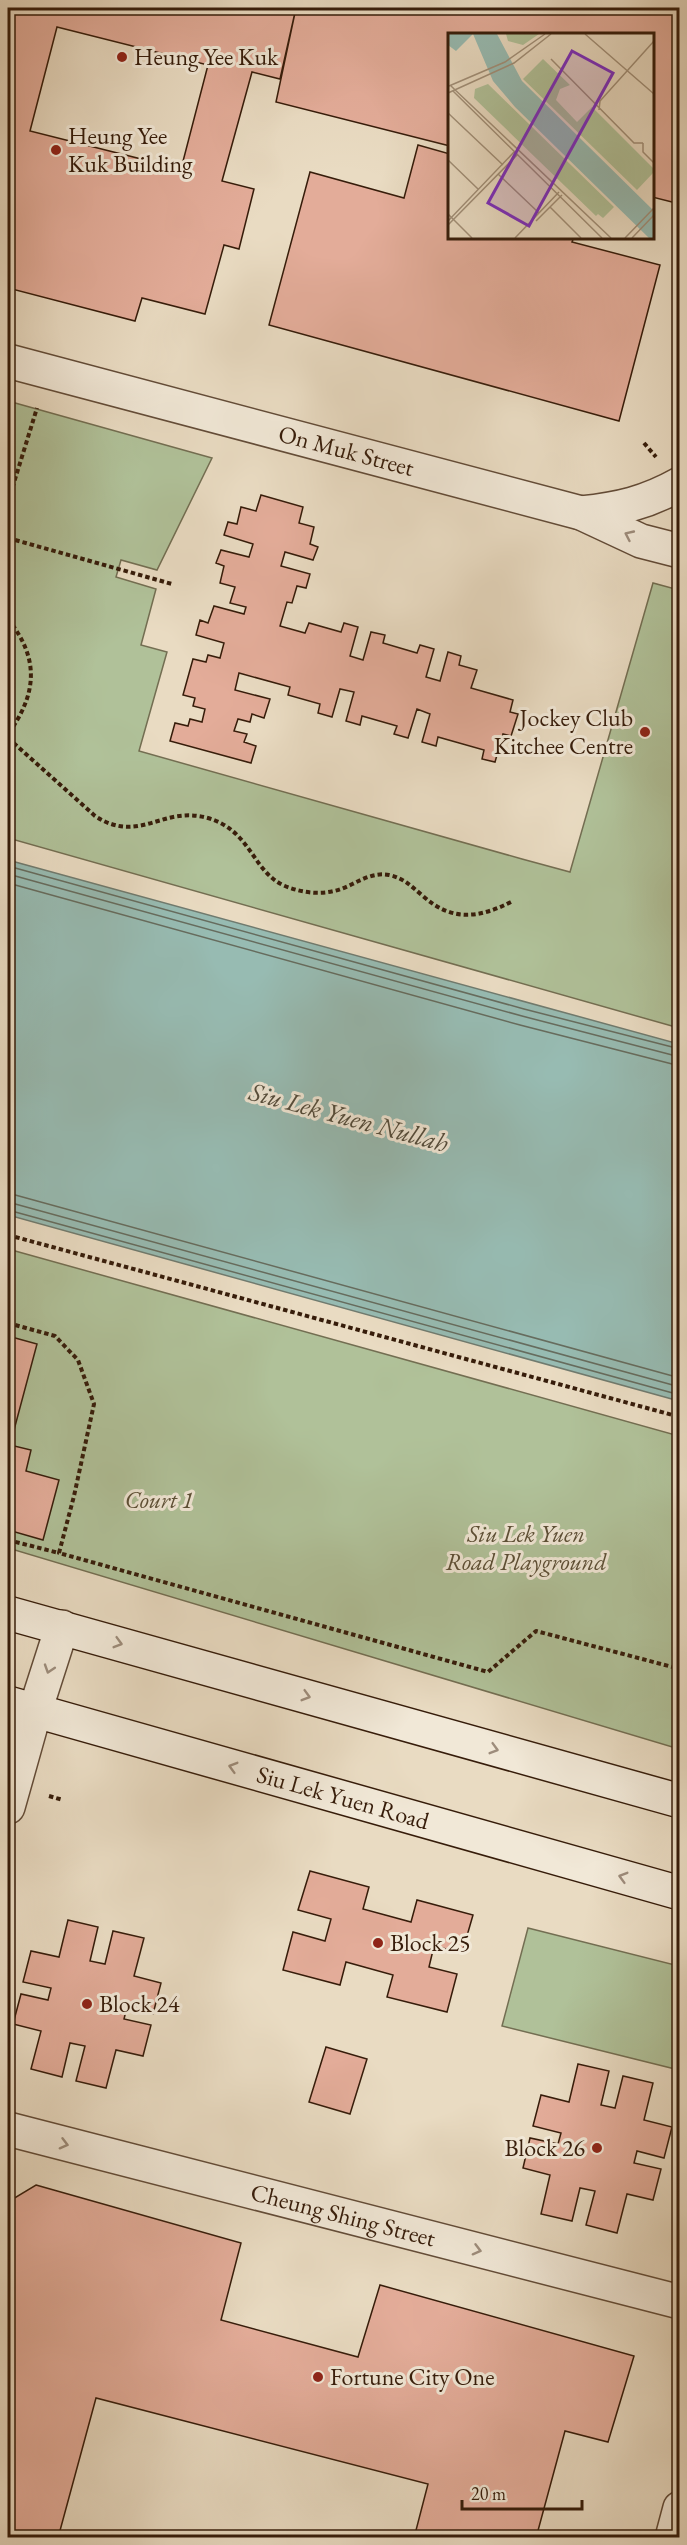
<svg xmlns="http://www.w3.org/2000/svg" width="687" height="2545" font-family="'EB Garamond',serif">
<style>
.green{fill:#b0c199;stroke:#736e52;stroke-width:1.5}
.water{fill:#97bbb2;stroke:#707b6f;stroke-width:1.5}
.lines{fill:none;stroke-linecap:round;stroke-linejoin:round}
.shore{stroke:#666c5e;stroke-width:1.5}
.building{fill:#e3ac99;stroke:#361c0a;stroke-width:1.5;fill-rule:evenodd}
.minor-casing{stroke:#634c38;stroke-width:36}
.tertiary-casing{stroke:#634c38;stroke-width:36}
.secondary-casing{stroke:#361c0a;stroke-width:36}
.path{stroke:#361c0a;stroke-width:4;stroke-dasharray:4.5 3;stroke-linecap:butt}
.minor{stroke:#f1e8d7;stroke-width:33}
.tertiary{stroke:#f1e8d7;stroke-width:33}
.secondary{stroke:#f1e8d7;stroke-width:33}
.oneway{stroke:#9d8c7b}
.poi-dot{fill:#8f2418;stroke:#f1e8d7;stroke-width:2}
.labels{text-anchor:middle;stroke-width:6;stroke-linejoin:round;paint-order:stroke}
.poi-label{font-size:24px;fill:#361c0a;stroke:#f1e8d7;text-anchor:start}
.street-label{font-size:24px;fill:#361c0a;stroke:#f1e8d7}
.park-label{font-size:24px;font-style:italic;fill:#5b4e35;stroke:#f1e8d7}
.water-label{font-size:26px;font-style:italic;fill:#534c3c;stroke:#f1e8d7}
.inset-road{fill:none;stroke:#a18f78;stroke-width:1.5}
.view{fill:#7b2cbf;fill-opacity:0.15;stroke:#7b2cbf;stroke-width:3}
.inset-edge{fill:none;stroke:#361c0a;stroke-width:3}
</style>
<rect width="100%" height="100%" fill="#e9dbc2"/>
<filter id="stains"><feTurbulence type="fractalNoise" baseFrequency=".00333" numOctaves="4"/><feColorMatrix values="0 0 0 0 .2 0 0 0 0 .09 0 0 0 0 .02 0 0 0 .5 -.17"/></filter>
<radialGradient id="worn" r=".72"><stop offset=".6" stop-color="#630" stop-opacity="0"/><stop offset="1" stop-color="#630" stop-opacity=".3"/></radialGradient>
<path class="green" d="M8,401L212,458L157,570L121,560L116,577L156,589L141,645L167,652L139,751L522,859L570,872L653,583L679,590V1028L8,838Z
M8,1249L679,1436V1749L8,1548Z
M528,1928L679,1966V2070L502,2026Z"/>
<path class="water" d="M8,860L679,1044V1401L8,1215Z"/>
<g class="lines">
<path class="shore" d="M8,866L524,1009L680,1049
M8,874L522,1016L680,1057
M8,883L520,1025L680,1066
M8,1193L680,1378
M8,1202L680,1387
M8,1210L680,1395"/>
</g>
<path class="building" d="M8,8H296L280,79L252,72L222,181L254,189L239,249L224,245L205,314L142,298L135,321L8,288ZM57,27L208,65L181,169L30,131Z
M296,8H680V204L652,197V34H450V146L276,102Z
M418,145L450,154V237H574L572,242L660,265L619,421L269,325L310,172L404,198Z
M261,495L303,507L299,523L314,527L310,544L318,547L313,560L285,552L281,566L310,574L306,588L297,586L292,603L287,602L280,626L305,633L309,623L341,632L344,623L358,627L350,656L363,660L371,632L385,635L383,643L417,653L420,645L434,649L426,677L440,681L448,652L461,656L459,665L477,670L471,688L513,700L510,712L518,714L511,736L503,734L495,762L482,759L484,750L438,737L436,746L422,742L430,714L417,709L408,738L394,734L397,726L362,716L360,725L346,721L354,692L340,689L332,717L318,713L320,704L288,695L290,687L239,673L235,690L270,699L264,718L252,714L250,722L238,719L234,731L247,734L244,742L256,746L251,763L170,741L175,723L188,726L190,719L202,722L205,709L193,706L195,698L183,695L193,659L206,662L208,655L220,658L224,643L196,635L200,620L208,623L214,606L244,614L246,607L230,603L235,587L220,583L224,566L216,563L221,550L249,557L253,544L224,535L228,522L237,524L241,507L256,511Z
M8,1336L37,1344L10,1445L31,1450L26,1471L59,1480L43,1540L8,1530Z
M310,1871L369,1887L363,1909L411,1922L417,1900L473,1915L462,1953L434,1946L429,1967L457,1974L447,2012L387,1997L393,1975L346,1962L340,1985L283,1970L293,1932L325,1941L331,1919L298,1910Z
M68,1920L98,1927L90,1961L105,1964L113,1931L144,1938L134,1976L161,1983L153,2014L127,2007L124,2019L151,2025L143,2056L116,2050L106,2088L76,2081L85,2046L70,2043L62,2077L31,2069L41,2031L13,2024L21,1994L48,2000L51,1988L23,1982L31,1951L59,1957Z
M326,2047L367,2059L350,2114L309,2102Z
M578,2064L609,2071L601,2105L615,2108L623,2076L653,2083L644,2120L672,2127L664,2158L637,2151L634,2163L661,2169L653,2200L627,2194L617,2233L586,2225L595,2191L580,2188L572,2221L541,2214L550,2175L523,2168L530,2138L558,2144L561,2133L533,2126L541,2095L569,2102Z
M36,2185L241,2243L221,2320L358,2357L380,2285L634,2356L608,2442L565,2431L536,2538H414L428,2484L96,2398L58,2538H8V2190L13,2199Z"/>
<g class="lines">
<defs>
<g id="minor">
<path id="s1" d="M8,361L581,513L641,541L680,551"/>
<path d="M581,513C619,509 646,503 680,484"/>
<path id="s2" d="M8,2129L680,2302"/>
<path d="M672,2538L680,2508"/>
</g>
<path id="tertiary" d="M8,1807L35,1711L62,1627"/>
<g id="secondary">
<path d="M8,1613L680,1801"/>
<path id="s3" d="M8,1703L680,1893"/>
</g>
</defs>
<use href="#minor" class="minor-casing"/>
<use href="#tertiary" class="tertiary-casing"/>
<use href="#secondary" class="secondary-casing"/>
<path class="path" d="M644,443L656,457
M8,502L37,408
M8,538L172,584
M8,619C40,659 37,694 8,734
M8,738L95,816C140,845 162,805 208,818C252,831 252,872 285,886C300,892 317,895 334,891C353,887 368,871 389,875C404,878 412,887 423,896C452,922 479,918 511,902
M8,1235L680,1417
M8,1323L55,1336L78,1360L94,1404L74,1496L59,1553L488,1672L536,1631L680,1669
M8,1540L59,1553
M49,1796L63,1800"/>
<use href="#minor" class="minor"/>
<use href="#tertiary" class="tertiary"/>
<use href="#secondary" class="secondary"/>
</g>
<defs><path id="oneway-chevron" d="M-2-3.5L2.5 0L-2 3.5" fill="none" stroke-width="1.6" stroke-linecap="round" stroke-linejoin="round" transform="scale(1.5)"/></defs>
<g class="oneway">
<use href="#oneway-chevron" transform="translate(629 535) rotate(-155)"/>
<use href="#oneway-chevron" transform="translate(118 1643) rotate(16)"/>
<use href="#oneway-chevron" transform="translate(49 1669) rotate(108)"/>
<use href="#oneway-chevron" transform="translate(306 1696) rotate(16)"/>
<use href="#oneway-chevron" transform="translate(494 1749) rotate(16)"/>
<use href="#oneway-chevron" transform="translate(233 1767) rotate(-164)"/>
<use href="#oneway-chevron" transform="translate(623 1877) rotate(-164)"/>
<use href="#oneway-chevron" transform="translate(64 2144) rotate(15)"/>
<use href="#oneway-chevron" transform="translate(477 2250) rotate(15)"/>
</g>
<g class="poi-dot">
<circle cx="122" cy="57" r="6"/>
<circle cx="56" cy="150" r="6"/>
<circle cx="645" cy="732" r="6"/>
<circle cx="378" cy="1943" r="6"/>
<circle cx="87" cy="2004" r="6"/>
<circle cx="597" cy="2148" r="6"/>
<circle cx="318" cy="2377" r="6"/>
</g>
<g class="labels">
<g class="poi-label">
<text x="134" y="65">Heung Yee Kuk</text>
<text x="68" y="144">Heung Yee<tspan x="68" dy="28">Kuk Building</tspan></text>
<text x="633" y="726" text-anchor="end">Jockey Club<tspan x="633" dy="28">Kitchee Centre</tspan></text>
<text x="390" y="1951">Block 25</text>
<text x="99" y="2012">Block 24</text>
<text x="585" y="2156" text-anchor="end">Block 26</text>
<text x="330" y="2385">Fortune City One</text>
</g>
<g class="street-label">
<text dy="8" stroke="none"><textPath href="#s1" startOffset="350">On Muk Street</textPath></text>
<text dy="8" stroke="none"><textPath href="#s3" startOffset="348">Siu Lek Yuen Road</textPath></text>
<text dy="8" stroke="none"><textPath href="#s2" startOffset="346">Cheung Shing Street</textPath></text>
</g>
<g class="park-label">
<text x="159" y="1508">Court 1</text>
<text x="526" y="1542">Siu Lek Yuen<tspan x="526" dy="28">Road Playground</tspan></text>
</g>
<g class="water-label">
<text transform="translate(349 1117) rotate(15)" y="9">Siu Lek Yuen Nullah</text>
</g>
</g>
<g transform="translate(448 33)">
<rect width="206" height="206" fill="#e9dbc2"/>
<path d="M58,1H91L75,12L60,8ZM95,26L122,52L112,56L108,67L129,89L144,74L205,135V140L189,157L75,46ZM40,51L166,174L155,185L150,181L148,183L26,65L27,56Z" fill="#b0c199"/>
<path d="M0,1H49L74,48L205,177V205H201L67,74L45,48L25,1L8,18L0,12Z" fill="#97bbb2"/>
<path class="inset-road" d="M137,1L206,61M103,26L186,110H195M1,53L57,29L97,1M3,53L163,205M5,58L154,205M0,60L66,30L103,1M151,77L152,68L206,8M0,80L55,132M195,110V119L206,130M0,127L30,156M50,141L91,180M102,174L133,205M0,181L24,205M0,188L67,118M88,188L114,162M0,192L70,121M67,205L111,159M177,205L206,175M184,205L206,182"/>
<path class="view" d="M124,18L165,40L81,193L40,170Z"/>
<rect width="206" height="206" class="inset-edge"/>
</g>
<rect width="687" height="2545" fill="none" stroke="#e9dbc2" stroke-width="30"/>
<rect x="9" y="9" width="669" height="2527" fill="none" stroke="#361c0a" stroke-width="3"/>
<rect x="15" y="15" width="657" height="2515" fill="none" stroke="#361c0a" stroke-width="1.5"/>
<path d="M462 2500v9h120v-9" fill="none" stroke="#361c0a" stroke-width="3"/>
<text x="471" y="2500" font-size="18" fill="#361c0a" stroke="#f1e8d7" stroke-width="4.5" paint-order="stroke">20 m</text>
<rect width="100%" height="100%" filter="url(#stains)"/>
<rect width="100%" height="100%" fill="url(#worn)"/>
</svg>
